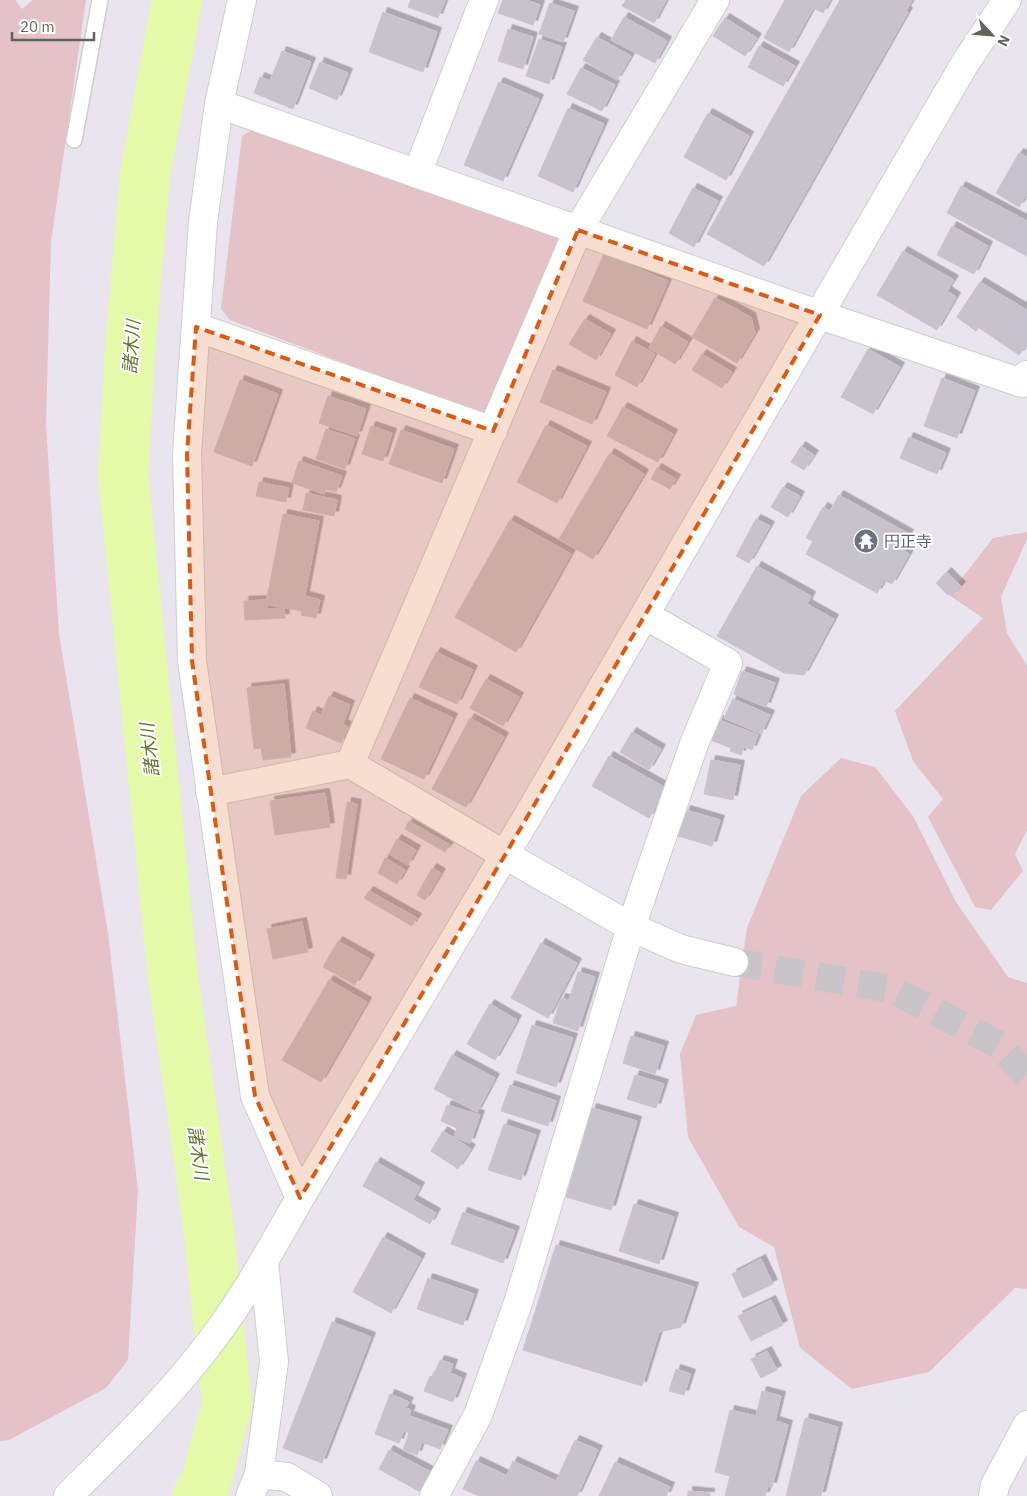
<svg xmlns="http://www.w3.org/2000/svg" width="1027" height="1496" font-family="'IBM Plex Sans','Noto Sans JP',sans-serif">
<style>
.green{fill:#e4c2c8}
.lines{fill:none;stroke-linecap:round;stroke-linejoin:round}
.river{stroke:#e5faa8;stroke-width:50}
.building{fill:#c7c2cb;stroke:#cbc3d2;filter:url(#shadow)}
.tertiary-tunnel{stroke:#c8c4ca;stroke-width:28;stroke-dasharray:28 14;stroke-linecap:butt}
.service-casing{stroke:#cdd0ca;stroke-width:18}
.minor-casing{stroke:#cdd0ca;stroke-width:30}
.tertiary-casing{stroke:#cdd0ca;stroke-width:30}
.service{stroke:#fff;stroke-width:15}
.minor{stroke:#fff;stroke-width:28}
.tertiary{stroke:#fff;stroke-width:28}
.marked{fill:#da5a14;fill-opacity:0.2;stroke:#da5a14;stroke-width:4;stroke-dasharray:10 6;stroke-linejoin:round}
.labels{text-anchor:middle;stroke-width:4;stroke-linejoin:round;paint-order:stroke}
.worship-label{font-size:16px;fill:#5b616d;stroke:#fff;text-anchor:start}
.water-label{font-size:18px;font-style:italic;fill:#617834;stroke:#fff}
</style>
<defs>
<filter id="shadow"><feDropShadow dx="4.5" dy="-4.5" stdDeviation="0" flood-color="#0004"/></filter>
</defs>
<rect width="100%" height="100%" fill="#eae4ee"/>
<path class="green" d="M0,0H15L22,9L33,0H86L51,242L46,424L59,634L108,933L138,1190L128,1360L106,1388L9,1440L0,1441Z
M252,130L561,239L486,416L230,320L221,309L242,136Z
M1027,532V539L1001,597L1007,633L1027,666V830L1015,854L1023,871L991,910L975,907L928,817L943,799L913,761L895,711L983,618L949,595L993,538Z
M841,758L875,767L913,816L956,902L1008,977L1027,983V1289L1015,1288L929,1372L852,1389L800,1348L774,1247L739,1227L688,1137L680,1054L696,1015L736,1006L747,928L801,796Z"/>
<g class="lines">
<path class="river" d="M177,0L145,175L130,349L123,475L172,969L209,1233L227,1405L205,1484L197,1496"/>
</g>
<path class="building" d="M411,0H445L438,18L408,7Z
M503,0H526L540,5L533,25L498,13Z
M626,0H666L654,23L622,6Z
M785,0H798L813,8L789,52L764,38Z
M798,0H830L823,13Z
M840,0H885L908,12L841,130L784,98Z
M885,0H912L906,11Z
M550,3L574,11L563,42L539,34Z
M383,12L437,32L423,72L369,52Z
M624,17L667,41L655,63L611,40Z
M725,18L757,38L745,56L713,36Z
M508,29L533,37L523,69L498,61Z
M597,37L631,56L617,80L583,60Z
M539,39L562,47L549,84L526,76Z
M759,46L795,66L783,86L748,67Z
M282,51L311,62L293,109L254,93L260,77L270,81Z
M320,62L348,73L337,100L309,88Z
M581,68L615,85L602,111L567,94Z
M499,82L539,99L503,181L464,165Z
M784,98L841,130L764,266L707,234Z
M568,108L604,124L573,192L538,176Z
M708,113L749,136L726,180L684,157Z
M1019,153L1027,157V193L1019,207L996,193Z
M961,186L1027,221V256L947,213Z
M693,188L718,201L694,247L669,233Z
M952,226L988,246L974,274L937,255Z
M903,251L954,280L947,291L956,297L937,330L877,295Z
M604,254L668,281L647,329L583,301Z
M980,282L1027,310V343L1019,355L978,327L976,331L957,317Z
M980,282L1000,295L976,331L957,317Z
M715,298L751,317L755,333L737,363L692,337Z
M585,319L611,334L596,360L569,344Z
M661,326L688,342L675,364L649,348Z
M632,341L655,354L637,387L615,375Z
M868,349L900,367L873,414L841,397Z
M702,354L732,372L722,388L692,370Z
M553,370L606,392L592,424L540,402Z
M942,378L975,391L957,438L924,426Z
M240,380L278,394L252,466L214,452Z
M328,396L366,409L357,436L319,423Z
M623,407L673,434L658,462L607,436Z
M546,425L587,446L557,503L517,482Z
M371,426L392,433L383,461L362,454Z
M326,429L355,439L345,469L316,459Z
M401,430L454,449L442,483L389,464Z
M909,437L946,453L937,474L900,458Z
M801,446L814,455L804,470L791,462Z
M610,453L644,474L593,559L559,539Z
M299,461L342,476L336,492L326,489L324,494L292,483Z
M657,468L676,479L670,489L651,479Z
M259,482L289,488L286,502L256,496Z
M783,487L800,496L788,517L771,507Z
M306,493L337,500L334,516L303,510Z
M839,495L909,534L901,549L909,554L892,584L884,580L877,593L806,554L813,541L806,538L823,507L830,511Z
M283,514L319,521L302,611L266,604Z
M756,519L770,526L749,563L736,556Z
M510,520L571,554L516,652L455,617Z
M757,566L811,596L807,604L834,619L804,675L784,673L717,636Z
M947,572L961,586L952,596L949,593L948,595L936,583Z
M305,596L320,600L316,618L301,615Z
M266,600L267,609L284,608L285,618L245,620L244,601Z
M436,652L473,670L457,704L419,687Z
M742,671L775,683L766,707L734,694Z
M486,679L519,697L503,726L470,708Z
M284,684L291,757L263,760L261,748L254,749L247,688Z
M329,696L350,705L343,724L348,727L341,743L306,728L313,711L321,715Z
M410,698L453,718L424,779L381,759Z
M733,699L770,715L761,734L724,718Z
M470,718L504,737L466,807L432,789Z
M719,720L758,735L752,750L744,747L741,755L730,751L731,748L711,740Z
M632,732L661,749L649,770L620,752Z
M609,756L666,788L649,818L592,786Z
M711,760L740,765L733,800L704,794Z
M325,793L330,827L275,835L270,801Z
M347,802L357,804L346,879L336,878Z
M686,810L720,820L712,846L678,836Z
M409,821L450,845L445,852L405,829Z
M397,839L416,850L408,865L389,854Z
M385,858L405,870L397,884L378,873Z
M432,868L441,873L425,900L417,895Z
M369,891L417,918L412,926L364,898Z
M302,922L308,952L273,959L267,929Z
M338,941L370,959L355,985L323,967Z
M541,943L577,963L548,1018L511,998Z
M578,972L595,977L578,1031L553,1023L561,998L569,1000Z
M329,980L367,1002L321,1082L282,1060Z
M490,1004L517,1020L495,1060L467,1044Z
M532,1025L573,1038L556,1087L516,1073Z
M631,1036L664,1046L655,1074L623,1063Z
M452,1055L495,1078L477,1112L434,1089Z
M635,1075L664,1084L656,1108L627,1099Z
M510,1085L556,1101L548,1126L501,1111Z
M447,1105L480,1115L470,1143L454,1137L457,1128L441,1121Z
M592,1108L637,1121L611,1210L566,1197Z
M504,1124L536,1135L521,1180L488,1170Z
M443,1131L471,1149L458,1169L431,1151Z
M376,1162L420,1187L413,1200L436,1213L430,1224L363,1186Z
M634,1204L674,1217L659,1264L619,1251Z
M463,1212L515,1231L503,1263L451,1244Z
M383,1237L421,1258L391,1313L353,1292Z
M556,1245L694,1287L681,1327L659,1332L642,1386L523,1350Z
M761,1259L773,1284L743,1298L732,1274Z
M428,1278L474,1294L463,1325L417,1309Z
M771,1300L783,1325L751,1341L738,1316Z
M332,1322L371,1337L322,1463L283,1448Z
M767,1351L777,1370L761,1378L751,1359Z
M440,1360L453,1364L450,1373L462,1378L453,1402L424,1391L430,1376L433,1377Z
M676,1369L691,1374L684,1395L669,1391Z
M762,1391L781,1396L775,1421L788,1425L772,1487L768,1486L765,1496H725L730,1476L715,1472L730,1410L756,1416Z
M390,1394L409,1402L406,1408L411,1410L399,1443L375,1434Z
M410,1416L448,1430L440,1449L422,1442L417,1455L403,1450L409,1433L404,1431Z
M805,1418L838,1427L821,1496H786Z
M575,1440L598,1450L577,1496H549Z
M389,1450L433,1473L422,1493L379,1469Z
M476,1461L507,1476L498,1496H479L463,1489Z
M513,1461L556,1481L549,1496H498Z
M615,1462L670,1487L666,1496H599Z
M688,1491L710,1493V1496H688Z"/>
<g class="lines">
<path class="tertiary-tunnel" d="M734,962L892,989L999,1045L1027,1075"/>
<defs>
<path id="service" d="M74,140L100,0"/>
<path id="minor" d="M219,104L820,315L1022,383L1027,375
M417,174L484,0
M196,327L493,431
M350,764L578,230L715,0
M210,792L350,764L505,855
M259,1474L287,1477L318,1496
M250,1496L259,1474L274,1362L264,1262
M434,1496L478,1415L518,1303L631,927L694,744L728,663L645,615"/>
<path id="tertiary" d="M242,0L219,104L203,222L187,454L192,661L255,1096L300,1198
M505,855L631,927L681,949L734,962
M68,1496C113,1451 158,1408 198,1358C238,1309 269,1253 300,1198L526,819L964,65L1007,0
M993,1496L995,1485L1027,1425"/>
</defs>
<use href="#service" class="service-casing"/>
<use href="#minor" class="minor-casing"/>
<use href="#tertiary" class="tertiary-casing"/>
<use href="#service" class="service"/>
<use href="#minor" class="minor"/>
<use href="#tertiary" class="tertiary"/>
</g>
<path class="marked" d="M578,230L820,315L505,855L300,1198L255,1096L192,661L187,454L196,327L493,431Z"/>
<defs>
<symbol id="temple-disc" viewBox="-11 -11 22 22"><circle r="9.5" fill="#6b7280" stroke="#fff"/><path d="M0-6L5-2H3V0L6.5 2.5H4V6H1.5V3h-3V6H-4V2.5H-6.5L-3 0V-2H-5Z" fill="#fff"/></symbol>
</defs>
<g fill-rule="evenodd">
<use href="#temple-disc" x="852" y="527" width="28" height="28"/>
</g>
<g class="labels">
<g class="worship-label">
<text x="884" y="547">円正寺</text>
</g>
<g class="water-label">
<text transform="translate(132 347) rotate(-86)" y="6">諸木川</text>
<text transform="translate(150 750) rotate(-96)" y="6">諸木川</text>
<text transform="translate(198 1153) rotate(82)" y="6">諸木川</text>
</g>
</g>
<g transform="translate(992 35) rotate(116)" stroke="#ffffff" stroke-width="4" paint-order="stroke">
<path d="M0-4L9 19L0 12L-9 19Z" fill="#61645c"/>
<text y="-8" font-size="14" font-weight="bold" text-anchor="middle" fill="#61645c">N</text>
</g>
<path d="M12 32v8h82v-8" fill="none" stroke="#61645c" stroke-width="2.5"/>
<text x="20" y="32" font-size="15" fill="#61645c" stroke="#ffffff" stroke-width="4" paint-order="stroke">20 m</text>
</svg>
